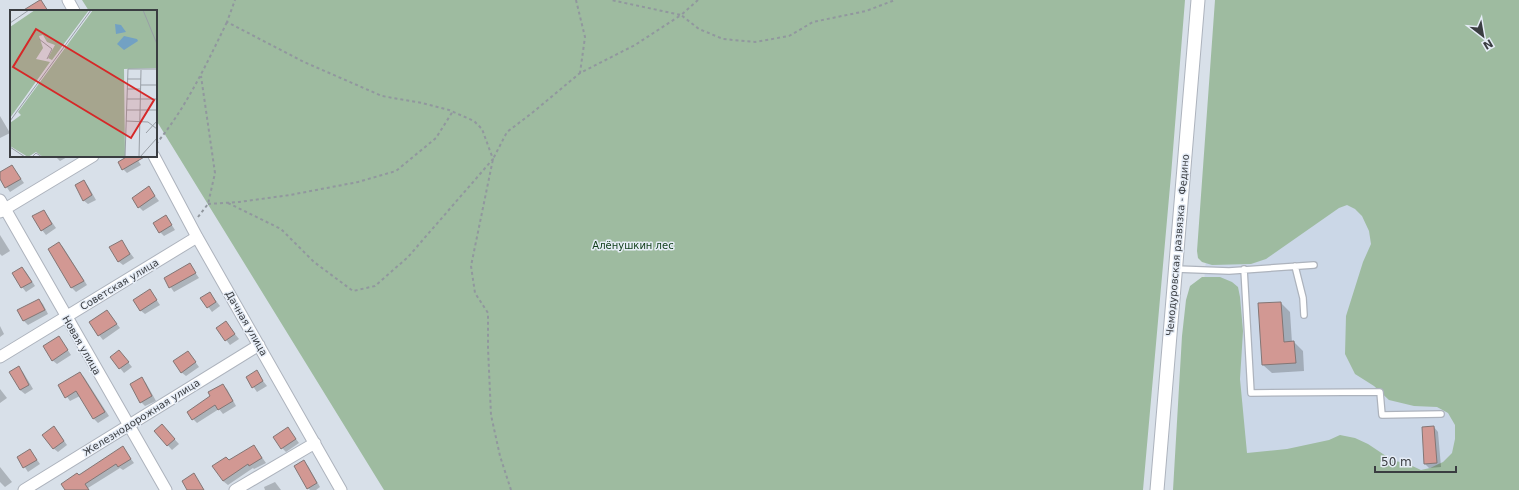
<svg xmlns="http://www.w3.org/2000/svg" width="1519" height="490" font-family="'DejaVu Sans',sans-serif">
<style>
.built{fill:#cbd7e7}
.green{fill:#9ebba0}
.shadow{fill:#0003}
.building{fill:#d29893;stroke:#837675}
.lines{fill:none;stroke-linecap:round;stroke-linejoin:round}
.service-casing{stroke:#adb3bd;stroke-width:8}
.minor-casing{stroke:#adb3bd;stroke-width:13}
.tertiary-casing{stroke:#adb3bd;stroke-width:15}
.path{stroke:#91979e;stroke-width:2;stroke-dasharray:3 3;stroke-linecap:butt}
.service{stroke:#fff;stroke-width:5.5}
.minor{stroke:#fff;stroke-width:11}
.tertiary{stroke:#fff;stroke-width:13}
.labels{text-anchor:middle;stroke-width:3;stroke-linejoin:round;paint-order:stroke}
.park-label{font-size:10px;fill:#0c3b15;stroke:#e6edf7}
.street-label{font-size:10px;fill:#3a3d41;stroke:#e6edf7}
.inset-road{fill:none;stroke:#999fa6;stroke-width:1}
.view{fill:#d62828;fill-opacity:0.15;stroke:#d62828;stroke-width:2}
.inset-edge{fill:none;stroke:#3a3d41;stroke-width:2}
</style>
<rect width="100%" height="100%" fill="#d8e0e9"/>
<path class="built" d="M1214,179L1415,215L1463,389L1458,473L1190,460L1205,270Z"/>
<path class="green" d="M82,0H1185L1171,175L1143,490H384L156,120V11H89Z
M1215,0H1519V490H1173L1182,336L1186,300L1190,286L1202,277H1220L1232,282L1238,287L1240,297L1243,331L1240,379L1247,453L1287,449L1329,440L1340,435L1355,438L1368,444L1392,460L1408,464L1421,470L1430,468L1443,462L1452,453L1455,439V425L1448,413L1437,407L1414,406L1389,400L1374,386L1355,374L1345,354L1346,316L1363,262L1371,244L1369,231L1362,216L1355,209L1347,205L1339,208L1266,259L1251,264L1212,265L1202,262L1198,258L1197,251Z"/>
<path class="shadow" d="M0,116L10,133L0,138Z
M55,156H69L60,161Z
M130,156H135L141,165L127,173L123,169Z
M12,166L24,183L10,192L0,177V173Z
M84,181L88,186L96,200L88,204L83,200Z
M149,188L159,201L143,211L139,207Z
M44,211L56,228L46,235L42,230Z
M166,216L175,230L164,236L160,232Z
M0,235L10,251L2,256L0,254Z
M121,241L134,258L123,265L118,261Z
M59,243L63,247L87,285L76,292L72,288L49,249Z
M190,265L199,278L174,292L165,279Z
M22,268L26,272L35,286L26,292L22,287L14,273Z
M150,290L160,305L145,314L140,310Z
M210,293L220,306L212,312L202,298Z
M39,300L43,304L48,314L28,325L24,321L19,311Z
M1281,303L1290,312L1292,343L1294,342L1303,351L1304,371L1272,373L1263,365Z
M107,311L120,328L103,340L99,335Z
M226,323L239,339L230,345L218,329Z
M0,326L4,334L0,337Z
M59,337L71,355L57,364L52,360Z
M119,351L132,367L124,373L111,357Z
M188,352L199,367L186,376L181,372Z
M19,368L23,372L33,389L25,394L20,390Z
M256,372L267,386L257,392L247,378Z
M79,373L84,377L109,416L98,423L94,419L80,396L70,401L59,386Z
M142,379L146,383L156,401L145,406L141,402Z
M222,385L227,389L236,406L223,414L219,409L197,423L193,419Z
M0,389L7,398L0,403Z
M1434,427L1438,432L1441,467L1429,468L1425,464Z
M288,428L299,443L286,452L282,448Z
M166,430L179,444L172,450L155,431Z
M58,432L67,445L58,452L53,448Z
M254,446L266,463L254,469L253,468L228,485L223,481L229,461Z
M123,448L134,463L123,470L120,468L88,488L89,490H66L79,476Z
M30,450L40,464L28,472L18,457Z
M303,462L308,466L320,487L316,490H310L308,488Z
M0,467L12,482L5,487L0,482Z
M275,482L281,490H265L264,487Z"/>
<path class="building" d="M41,0L48,11H22L40,0Z
M128,156H146L122,170L118,162Z
M12,165L21,179L5,188L0,179V172Z
M84,180L92,195L83,201L75,185Z
M149,186L155,196L138,208L132,198Z
M44,210L52,224L41,231L32,216Z
M166,215L172,225L159,233L153,223Z
M122,240L130,254L118,262L109,247Z
M59,242L84,281L71,288L48,249Z
M190,263L196,273L169,288L164,278Z
M22,267L32,282L21,288L12,273Z
M150,289L157,300L140,311L133,300Z
M210,292L216,302L207,308L200,298Z
M39,299L45,310L23,321L17,310Z
M1281,302L1284,342L1294,341L1296,363L1262,365L1258,303Z
M107,310L117,324L98,336L89,322Z
M226,321L235,334L225,341L216,328Z
M59,336L68,350L52,361L43,346Z
M119,350L129,362L119,369L110,357Z
M188,351L196,362L181,373L173,361Z
M19,366L29,385L20,390L9,372Z
M257,370L263,381L252,388L246,377Z
M80,372L105,412L93,419L76,391L65,398L58,385Z
M142,377L152,396L140,403L130,384Z
M223,384L233,401L218,410L215,405L192,420L187,412L210,396L208,392Z
M162,424L175,439L167,446L154,431Z
M54,426L64,441L53,449L42,435Z
M1434,426L1437,463L1424,464L1422,427Z
M288,427L296,439L281,449L273,437Z
M254,445L262,458L249,466L248,464L223,481L212,466L226,457L229,460Z
M123,446L131,459L118,467L116,464L85,484L89,490H65L61,484L77,473L79,475Z
M30,449L37,460L23,468L17,457Z
M304,460L317,483L307,489L294,466Z
M194,473L204,490H187L182,481Z"/>
<g class="lines">
<defs>
<path id="service" d="M1295,266L1303,298L1304,315
M1176,269L1229,271L1314,265
M1244,269L1251,393L1380,392L1382,415L1441,414"/>
<path id="minor" d="M68,0L74,11
M154,156L197,237L341,490
M0,200L166,490
M0,212L93,156
M0,357L197,237
M24,490L259,345
M235,490L315,443"/>
<path id="tertiary" d="M1157,490L1198,0"/>
</defs>
<use href="#service" class="service-casing"/>
<use href="#minor" class="minor-casing"/>
<use href="#tertiary" class="tertiary-casing"/>
<path class="path" d="M576,0L585,37L580,73L635,45L681,15L611,0
M698,0L681,15L699,29L723,39L755,42L789,36L813,22L866,11L895,0
M156,144C186,108 206,65 227,22
M228,203L281,229L314,262L353,291L375,286L408,257L493,159L482,129L474,121L449,110L422,103L382,96L304,62L227,22L235,0
M208,204L239,202L290,195L358,182L396,171L436,138L453,111
M198,217L208,204L215,173L201,76
M511,490L500,456L491,415L488,348V313L475,293L471,266L493,159L507,132L532,113L580,73"/>
<use href="#service" class="service"/>
<use href="#minor" class="minor"/>
<use href="#tertiary" class="tertiary"/>
</g>
<g class="labels">
<g class="park-label">
<text x="633" y="249">Алёнушкин лес</text>
</g>
<g class="street-label">
<text transform="translate(1177 245) rotate(-85)" y="4">Чемодуровская развязка - Федино</text>
<text transform="translate(119 284) rotate(-31)" y="4">Советская улица</text>
<text transform="translate(247 323) rotate(60)" y="4">Дачная улица</text>
<text transform="translate(82 345) rotate(60)" y="4">Новая улица</text>
<text transform="translate(141 417) rotate(-32)" y="4">Железнодорожная улица</text>
</g>
</g>
<g transform="translate(10 10)">
<rect width="147" height="147" fill="#d8e0e9"/>
<path d="M25,0H79L42,50L38,48L45,35L37,32L33,25L29,26L33,38L26,49L40,52L0,108V17ZM83,0H147V58L114,59L115,147H33L26,142L18,147L0,136V113L11,105L8,102Z" fill="#9ebba0"/>
<path d="M105,14L111,15L116,22L106,24ZM114,26L127,29L128,31L114,40L107,34Z" fill="#72a1c3"/>
<path class="inset-road" d="M133,0L147,34M0,13L19,0M29,29L42,39L37,49M117,69H131M131,75H147M117,79H131M117,89H147M117,100H147M0,111L81,0M116,111L138,112L147,119M136,123L147,111M0,137L15,147M22,147L26,143L32,147M115,147L118,59H147M129,147L131,60M130,147L147,128"/>
<path class="view" d="M26,19L144,90L121,128L3,57Z"/>
<rect width="147" height="147" class="inset-edge"/>
</g>
<g transform="translate(1483 36) rotate(149)" stroke="#e6edf7" stroke-width="3" paint-order="stroke">
<path d="M0-3L7 15L0 10L-7 15Z" fill="#3a3d41"/>
<text y="-6" font-size="11" font-weight="bold" text-anchor="middle" fill="#3a3d41">N</text>
</g>
<path d="M1375 466v6h81v-6" fill="none" stroke="#3a3d41" stroke-width="2"/>
<text x="1381" y="466" font-size="12" fill="#3a3d41" stroke="#e6edf7" stroke-width="3" paint-order="stroke">50 m</text>
</svg>
